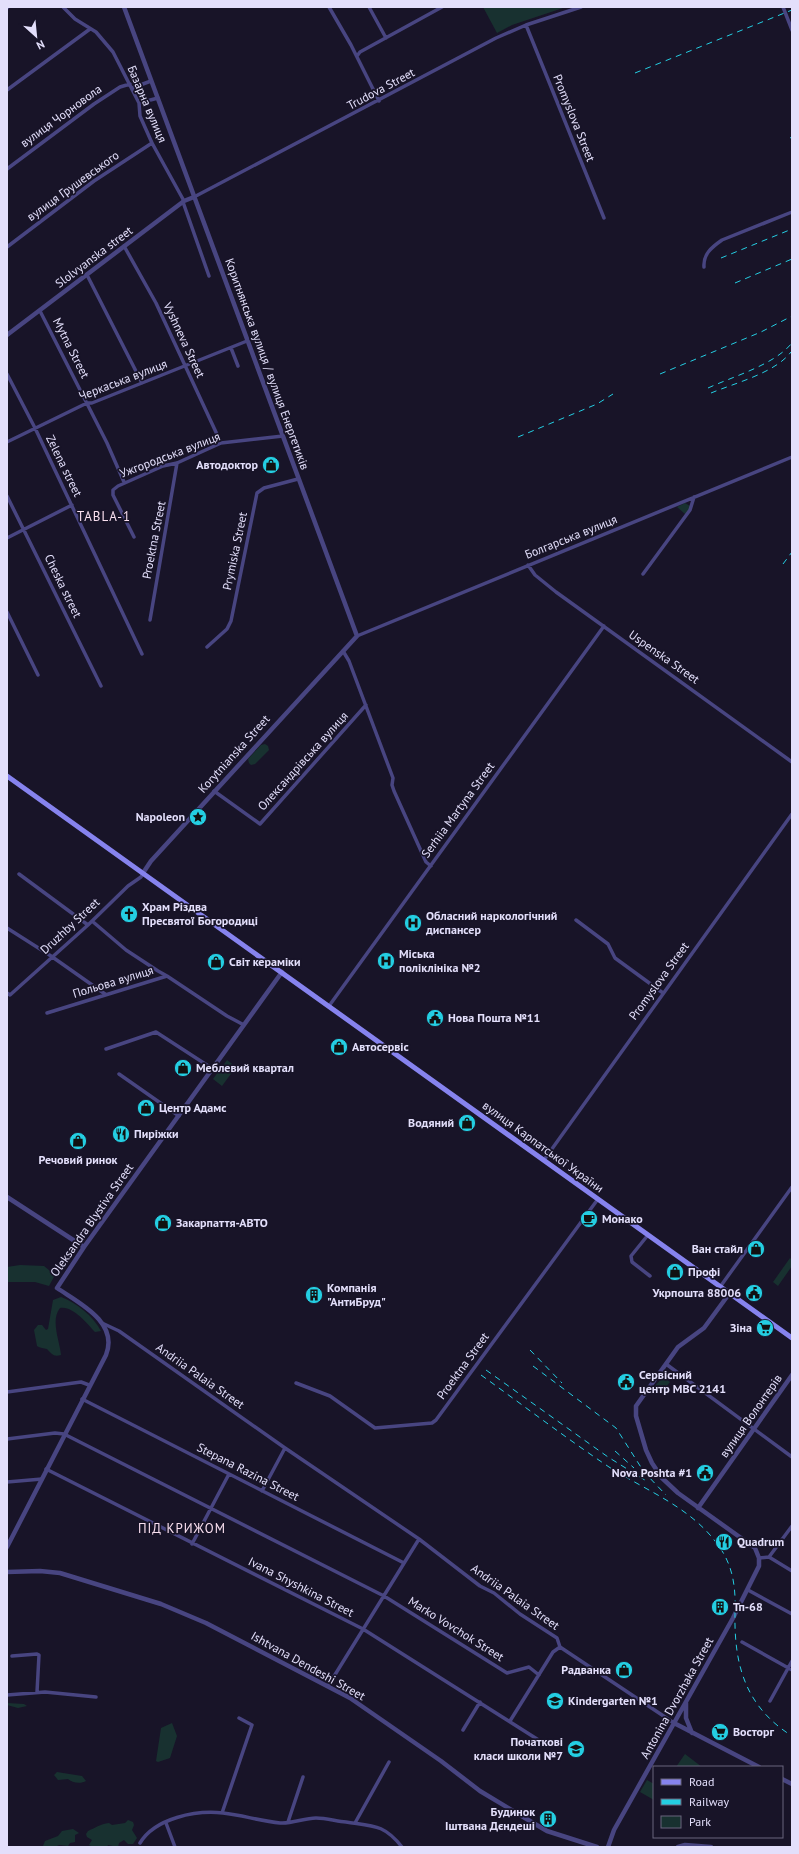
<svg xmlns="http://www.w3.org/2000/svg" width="799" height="1854" font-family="'PT Sans',sans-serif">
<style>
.green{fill:#183130}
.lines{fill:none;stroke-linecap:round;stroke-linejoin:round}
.minor{stroke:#484581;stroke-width:3.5}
.tertiary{stroke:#484581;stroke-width:4.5}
.secondary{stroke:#8683ee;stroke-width:5}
.rail{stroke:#24cee2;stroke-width:1;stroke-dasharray:6 5;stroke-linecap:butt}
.labels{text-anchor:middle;stroke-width:3.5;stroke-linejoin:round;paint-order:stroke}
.street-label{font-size:12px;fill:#e3dffb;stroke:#181428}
.poi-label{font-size:12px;font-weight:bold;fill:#e3dffb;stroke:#181428;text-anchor:start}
.neighbourhood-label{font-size:13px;letter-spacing:1px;fill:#fbe1f1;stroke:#181428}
</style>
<rect width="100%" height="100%" fill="#181428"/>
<path class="green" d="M483,7H566L512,25L497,33Z
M685,503L690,506L689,510L685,514L677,507Z
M265,744L268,746L269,750L255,764L251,765L249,763L248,759L261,745Z
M227,1060L236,1067L222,1086L213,1079Z
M790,1258L792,1260V1266L778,1286L773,1282Z
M20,1265L44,1266L55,1275L49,1286L35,1282H7V1267Z
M61,1297C77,1303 93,1316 101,1331L95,1332C87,1323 72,1305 60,1308C50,1320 60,1342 61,1355C53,1357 52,1354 47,1349C44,1348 40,1348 37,1346L34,1330L38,1325H42L46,1330L48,1329L53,1300Z
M663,1377L670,1382L661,1393L654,1387Z
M7,1703L24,1704L27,1706L18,1708L7,1705Z
M172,1723L177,1736L170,1758L158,1762L156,1761L161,1728Z
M685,1754L702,1767H676Z
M57,1772L82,1776L86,1781C81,1784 72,1783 68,1779L58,1780L54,1775Z
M647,1780L654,1784V1800L640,1792Z
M128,1820L133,1822L134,1825L132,1830L137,1838L133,1844H128L124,1840L119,1843L118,1847L108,1845L107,1847H93L89,1845L92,1840L87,1837L86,1834L88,1831C95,1828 100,1824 109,1823L112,1825L125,1823Z
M73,1829L79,1833L75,1835V1842L70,1843L68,1846L59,1845L55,1847L43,1846L45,1841L58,1836L62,1831Z"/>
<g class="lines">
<path class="minor" d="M63,7L75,19L96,32L113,52L139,103L140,116L152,143L184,201
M329,7L351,45L379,101
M369,7L386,38
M783,7L792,30
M7,8L8,7
M526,25L604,218
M357,56L360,52L442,7
M132,88L151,81
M7,90L90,29
M139,103L158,98
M7,169L94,104L120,87L130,84
M194,197L496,38L526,25L581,7
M183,202L209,276
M124,246L156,303L221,443
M7,247L94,181L152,143
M704,267C703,254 712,247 722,240L792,212
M87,275L142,383
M40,311L107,443L124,482
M231,348L238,366
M7,374L35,428L142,654
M7,442L87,403H92L247,341
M7,496L101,686
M134,537L113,495V490L118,486L163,466L177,463L221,443L283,436
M7,538L72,505
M528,565L535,575L556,592L792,762
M643,574L690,510L694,497
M7,612L38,675
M150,620L177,463
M357,636L792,457
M207,647L227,629L231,621L257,493L264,488L298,479
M343,651L349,661L393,778L392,785L394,791L426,862L431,866
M214,791L260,824L366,705
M19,874L88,925
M576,920L608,944L615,958L663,993
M92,921L126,950L158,971L167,976
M7,928L51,956L105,994
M7,993L10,995L88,925L128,886L141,877L143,873
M329,1006L604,626
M47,1013L167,976L227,1016L244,1025
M106,1049L156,1032L213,1069
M119,1074L179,1116
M544,1160L792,814
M648,1235L631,1256L632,1262L650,1276
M720,1287L792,1187
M102,1323L119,1331L285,1448L419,1539L480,1586L494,1593L520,1614L557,1638L560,1647L674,1723
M666,1364L792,1457
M296,1383L330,1396L375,1428L432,1423L436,1420L598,1199
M7,1392L81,1382L89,1385
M82,1399L404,1563
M7,1439L55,1433L64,1434L384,1596L507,1673L529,1667L539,1675
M46,1469L363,1629L537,1739
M7,1482L42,1479
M262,1491L285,1448
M192,1544L229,1474
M769,1557L792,1526
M759,1558L769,1557L792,1571
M748,1590L792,1614
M742,1642L792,1670
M12,1656L37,1654L39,1655L37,1692
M328,1686L419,1539
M7,1695L45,1692L96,1697
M770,1701L792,1661
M510,1721L553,1652L560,1647
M463,1730L480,1702
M222,1813L252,1725L239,1718
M288,1822L303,1777
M166,1823L175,1847
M355,1823L389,1762
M140,1843C155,1818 196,1810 223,1813C242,1815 260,1821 280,1823C292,1824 304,1818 316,1818C326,1818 336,1821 346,1822C373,1826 384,1824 402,1847"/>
<path class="tertiary" d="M124,7L357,636L151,861L143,873
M7,335L184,201L194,197
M7,1197L84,1247
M698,1508L792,1375
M7,1547L106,1355C119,1322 79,1303 57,1288L84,1247L282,972
M7,1572L40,1571L60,1573L161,1604L206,1623L350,1698L441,1761L480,1791L535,1824L547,1831L597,1847
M686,1703V1718L692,1733
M674,1723L759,1767
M782,1779L792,1784
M608,1847L614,1830L733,1618L759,1566V1558L755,1548L678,1493L662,1478L652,1463L646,1450L636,1416V1406L678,1347L704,1328L729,1294
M678,1847L685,1845L711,1847"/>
<path class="secondary" d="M7,776L792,1338"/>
<path class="rail" d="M635,73L792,10
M790,138L792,137
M721,258L792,229
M735,283L792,259
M660,374L761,332L792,316
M708,388C734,376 774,365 792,343
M711,393C735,383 775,373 791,352
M518,437L597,404L613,394
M783,564L792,552
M530,1350L562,1383
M533,1366L616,1428L644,1472L666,1495
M486,1370L608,1457L648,1482
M481,1375C524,1406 566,1438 609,1467C645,1490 688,1506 715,1541C733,1563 736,1586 735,1614C734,1666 746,1707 792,1736
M615,1451L634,1468"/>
</g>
<defs>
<symbol id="shop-disc" viewBox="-11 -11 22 22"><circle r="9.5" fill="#24cee2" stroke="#181428"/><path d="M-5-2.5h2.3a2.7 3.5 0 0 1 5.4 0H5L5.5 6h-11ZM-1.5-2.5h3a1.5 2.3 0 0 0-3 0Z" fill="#111"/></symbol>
<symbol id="sight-disc" viewBox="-11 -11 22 22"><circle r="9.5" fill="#24cee2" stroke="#181428"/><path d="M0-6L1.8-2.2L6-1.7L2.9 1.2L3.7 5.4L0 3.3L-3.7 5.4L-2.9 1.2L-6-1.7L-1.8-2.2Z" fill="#111"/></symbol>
<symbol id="church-disc" viewBox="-11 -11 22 22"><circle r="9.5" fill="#24cee2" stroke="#181428"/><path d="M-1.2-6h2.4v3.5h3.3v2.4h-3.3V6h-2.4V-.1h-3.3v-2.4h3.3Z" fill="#111"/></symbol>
<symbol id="hospital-disc" viewBox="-11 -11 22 22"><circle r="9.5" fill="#24cee2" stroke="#181428"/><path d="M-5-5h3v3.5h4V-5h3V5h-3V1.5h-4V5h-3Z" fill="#111"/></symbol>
<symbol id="civic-disc" viewBox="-11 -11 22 22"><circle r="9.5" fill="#24cee2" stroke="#181428"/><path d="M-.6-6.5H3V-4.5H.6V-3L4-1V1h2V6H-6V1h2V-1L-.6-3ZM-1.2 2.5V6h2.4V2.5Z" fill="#111"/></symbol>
<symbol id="restaurant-disc" viewBox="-11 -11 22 22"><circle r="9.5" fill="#24cee2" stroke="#181428"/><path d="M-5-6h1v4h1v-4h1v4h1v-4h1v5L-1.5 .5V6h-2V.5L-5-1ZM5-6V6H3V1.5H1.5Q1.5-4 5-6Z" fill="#111"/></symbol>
<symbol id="cafe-disc" viewBox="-11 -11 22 22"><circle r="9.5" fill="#24cee2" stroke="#181428"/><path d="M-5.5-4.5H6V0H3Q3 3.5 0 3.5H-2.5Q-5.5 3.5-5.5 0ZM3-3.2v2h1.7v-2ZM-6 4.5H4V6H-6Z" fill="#111"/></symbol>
<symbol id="building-disc" viewBox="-11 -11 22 22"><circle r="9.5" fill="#24cee2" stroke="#181428"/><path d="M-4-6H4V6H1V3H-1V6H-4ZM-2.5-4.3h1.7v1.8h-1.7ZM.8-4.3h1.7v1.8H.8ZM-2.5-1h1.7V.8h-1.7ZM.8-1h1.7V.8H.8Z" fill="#111"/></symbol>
<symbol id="supermarket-disc" viewBox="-11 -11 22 22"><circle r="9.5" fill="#24cee2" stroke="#181428"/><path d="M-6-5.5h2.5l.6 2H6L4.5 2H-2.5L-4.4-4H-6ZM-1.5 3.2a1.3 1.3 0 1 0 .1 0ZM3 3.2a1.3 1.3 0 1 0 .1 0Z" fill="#111"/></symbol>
<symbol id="school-disc" viewBox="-11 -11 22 22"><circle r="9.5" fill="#24cee2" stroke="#181428"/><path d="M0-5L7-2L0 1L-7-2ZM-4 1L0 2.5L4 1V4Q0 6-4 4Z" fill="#111"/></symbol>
</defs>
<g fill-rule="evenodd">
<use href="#shop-disc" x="261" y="455" width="20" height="20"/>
<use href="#sight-disc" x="188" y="807" width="20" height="20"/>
<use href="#church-disc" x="119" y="904" width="20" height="20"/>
<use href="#hospital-disc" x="403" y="913" width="20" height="20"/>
<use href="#hospital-disc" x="376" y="951" width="20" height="20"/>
<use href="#shop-disc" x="206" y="952" width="20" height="20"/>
<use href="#civic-disc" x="425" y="1008" width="20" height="20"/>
<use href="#shop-disc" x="329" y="1037" width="20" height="20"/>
<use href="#shop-disc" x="173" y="1058" width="20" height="20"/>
<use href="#shop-disc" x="136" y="1098" width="20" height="20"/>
<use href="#shop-disc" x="457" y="1113" width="20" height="20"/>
<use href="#restaurant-disc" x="111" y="1124" width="20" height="20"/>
<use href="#shop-disc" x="68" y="1131" width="20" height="20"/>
<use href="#cafe-disc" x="579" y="1209" width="20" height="20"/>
<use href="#shop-disc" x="153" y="1213" width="20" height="20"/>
<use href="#shop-disc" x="746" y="1239" width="20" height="20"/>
<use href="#shop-disc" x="665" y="1262" width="20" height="20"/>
<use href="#civic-disc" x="744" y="1283" width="20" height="20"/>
<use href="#building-disc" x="304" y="1285" width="20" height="20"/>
<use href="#supermarket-disc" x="755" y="1318" width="20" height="20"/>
<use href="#civic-disc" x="616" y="1372" width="20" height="20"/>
<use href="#civic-disc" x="695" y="1463" width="20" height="20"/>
<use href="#restaurant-disc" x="714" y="1532" width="20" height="20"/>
<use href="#building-disc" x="710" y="1597" width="20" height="20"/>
<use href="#shop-disc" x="614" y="1660" width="20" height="20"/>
<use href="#school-disc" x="545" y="1691" width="20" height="20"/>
<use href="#supermarket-disc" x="710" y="1722" width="20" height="20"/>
<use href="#school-disc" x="566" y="1739" width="20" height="20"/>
<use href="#building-disc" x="538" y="1809" width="20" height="20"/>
</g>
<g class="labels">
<g class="street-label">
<text transform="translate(381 89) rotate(-28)" y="4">Trudova Street</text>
<text transform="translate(147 104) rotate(67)" y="4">Базарна вулиця</text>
<text transform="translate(61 116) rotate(-36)" y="4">вулиця Чорновола</text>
<text transform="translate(574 118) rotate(68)" y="4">Promyslova Street</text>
<text transform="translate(73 186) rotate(-36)" y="4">вулиця Грушевського</text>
<text transform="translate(94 257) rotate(-37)" y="4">Slolvyanska street</text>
<text transform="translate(184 340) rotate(65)" y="4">Vyshneva Street</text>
<text transform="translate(71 348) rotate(63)" y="4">Mytna Street</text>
<text transform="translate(267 364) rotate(70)" y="4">Коритнянська вулиця / вулиця Енергетиків</text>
<text transform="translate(123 380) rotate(-21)" y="4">Черкаська вулиця</text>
<text transform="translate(170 455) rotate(-21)" y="4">Ужгородська вулиця</text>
<text transform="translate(64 466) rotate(64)" y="4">Zelena street</text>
<text transform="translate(571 537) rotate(-22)" y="4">Болгарська вулиця</text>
<text transform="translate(154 540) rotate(-79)" y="4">Proektna Street</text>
<text transform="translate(235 551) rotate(-78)" y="4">Prymiska Street</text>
<text transform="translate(63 586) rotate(64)" y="4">Cheska street</text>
<text transform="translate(664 657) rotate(35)" y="4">Uspenska Street</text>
<text transform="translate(234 754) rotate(-48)" y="4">Korytnianska Street</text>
<text transform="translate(303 761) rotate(-48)" y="4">Олександрівська вулиця</text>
<text transform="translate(458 810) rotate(-54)" y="4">Serhiia Martyna Street</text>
<text transform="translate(70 926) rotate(-43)" y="4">Druzhby Street</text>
<text transform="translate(659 981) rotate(-54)" y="4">Promyslova Street</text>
<text transform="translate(113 982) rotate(-17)" y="4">Польова вулиця</text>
<text transform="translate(543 1147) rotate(36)" y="4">вулиця Карпатської України</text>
<text transform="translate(92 1220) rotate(-55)" y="4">Oleksandra Blystiva Street</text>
<text transform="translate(463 1366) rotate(-54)" y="4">Proektna Street</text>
<text transform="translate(200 1376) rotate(35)" y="4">Andriia Palaia Street</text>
<text transform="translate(751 1416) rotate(-55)" y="4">вулиця Волонтерів</text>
<text transform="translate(248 1472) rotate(27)" y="4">Stepana Razina Street</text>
<text transform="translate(301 1587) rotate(27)" y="4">Ivana Shyshkina Street</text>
<text transform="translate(515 1597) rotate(35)" y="4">Andriia Palaia Street</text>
<text transform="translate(456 1629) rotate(32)" y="4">Marko Vovchok Street</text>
<text transform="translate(308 1666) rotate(29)" y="4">Ishtvana Dendeshi Street</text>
<text transform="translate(677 1698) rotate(-61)" y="4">Antonina Dvorzhaka Street</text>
</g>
<g class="poi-label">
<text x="258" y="469" text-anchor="end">Автодоктор</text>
<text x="185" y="821" text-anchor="end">Napoleon</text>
<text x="142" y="911">Храм Різдва<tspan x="142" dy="14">Пресвятої Богородиці</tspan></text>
<text x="426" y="920">Обласний наркологічний<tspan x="426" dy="14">диспансер</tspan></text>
<text x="399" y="958">Міська<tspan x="399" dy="14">поліклініка №2</tspan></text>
<text x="229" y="966">Світ кераміки</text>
<text x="448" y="1022">Нова Пошта №11</text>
<text x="352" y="1051">Автосервiс</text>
<text x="196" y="1072">Меблевий квартал</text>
<text x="159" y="1112">Центр Адамс</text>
<text x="454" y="1127" text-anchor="end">Водяний</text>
<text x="134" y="1138">Пиріжки</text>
<text x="78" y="1164" text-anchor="middle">Речовий ринок</text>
<text x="602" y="1223">Монако</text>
<text x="176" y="1227">Закарпаття-АВТО</text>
<text x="743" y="1253" text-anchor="end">Ван стайл</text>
<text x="688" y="1276">Профі</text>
<text x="327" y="1292">Компанія<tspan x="327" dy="14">"АнтиБруд"</tspan></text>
<text x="741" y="1297" text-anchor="end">Укрпошта 88006</text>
<text x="752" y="1332" text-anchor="end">Зіна</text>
<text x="639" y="1379">Сервісний<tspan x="639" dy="14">центр МВС 2141</tspan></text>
<text x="692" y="1477" text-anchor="end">Nova Poshta #1</text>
<text x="737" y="1546">Quadrum</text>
<text x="733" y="1611">Тп-68</text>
<text x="611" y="1674" text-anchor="end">Радванка</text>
<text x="568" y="1705">Kindergarten №1</text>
<text x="733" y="1736">Восторг</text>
<text x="563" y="1746" text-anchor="end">Початкові<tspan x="563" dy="14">класи школи №7</tspan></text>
<text x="535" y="1816" text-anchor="end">Будинок<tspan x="535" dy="14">Іштвана Дєндеші</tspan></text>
</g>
<g class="neighbourhood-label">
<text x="104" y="521">TABLA-1</text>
<text x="182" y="1533">ПІД КРИЖОМ</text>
</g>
</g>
<rect width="799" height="1854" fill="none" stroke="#e3dffb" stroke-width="16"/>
<rect x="653" y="1766" width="130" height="72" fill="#181428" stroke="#69657c"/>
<rect x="661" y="1779" width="20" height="6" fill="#8683ee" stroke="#69657c"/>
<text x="689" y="1786" font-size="12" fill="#e3dffb">Road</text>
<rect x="661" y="1799" width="20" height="6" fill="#24cee2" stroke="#69657c"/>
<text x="689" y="1806" font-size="12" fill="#e3dffb">Railway</text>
<rect x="661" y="1816" width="20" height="12" fill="#183130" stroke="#69657c"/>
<text x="689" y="1826" font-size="12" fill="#e3dffb">Park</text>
<g transform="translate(36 36) rotate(153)" stroke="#181428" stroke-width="3" paint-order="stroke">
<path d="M0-3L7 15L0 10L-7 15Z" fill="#e3dffb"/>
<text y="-6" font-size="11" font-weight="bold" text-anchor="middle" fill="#e3dffb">N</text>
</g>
</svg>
